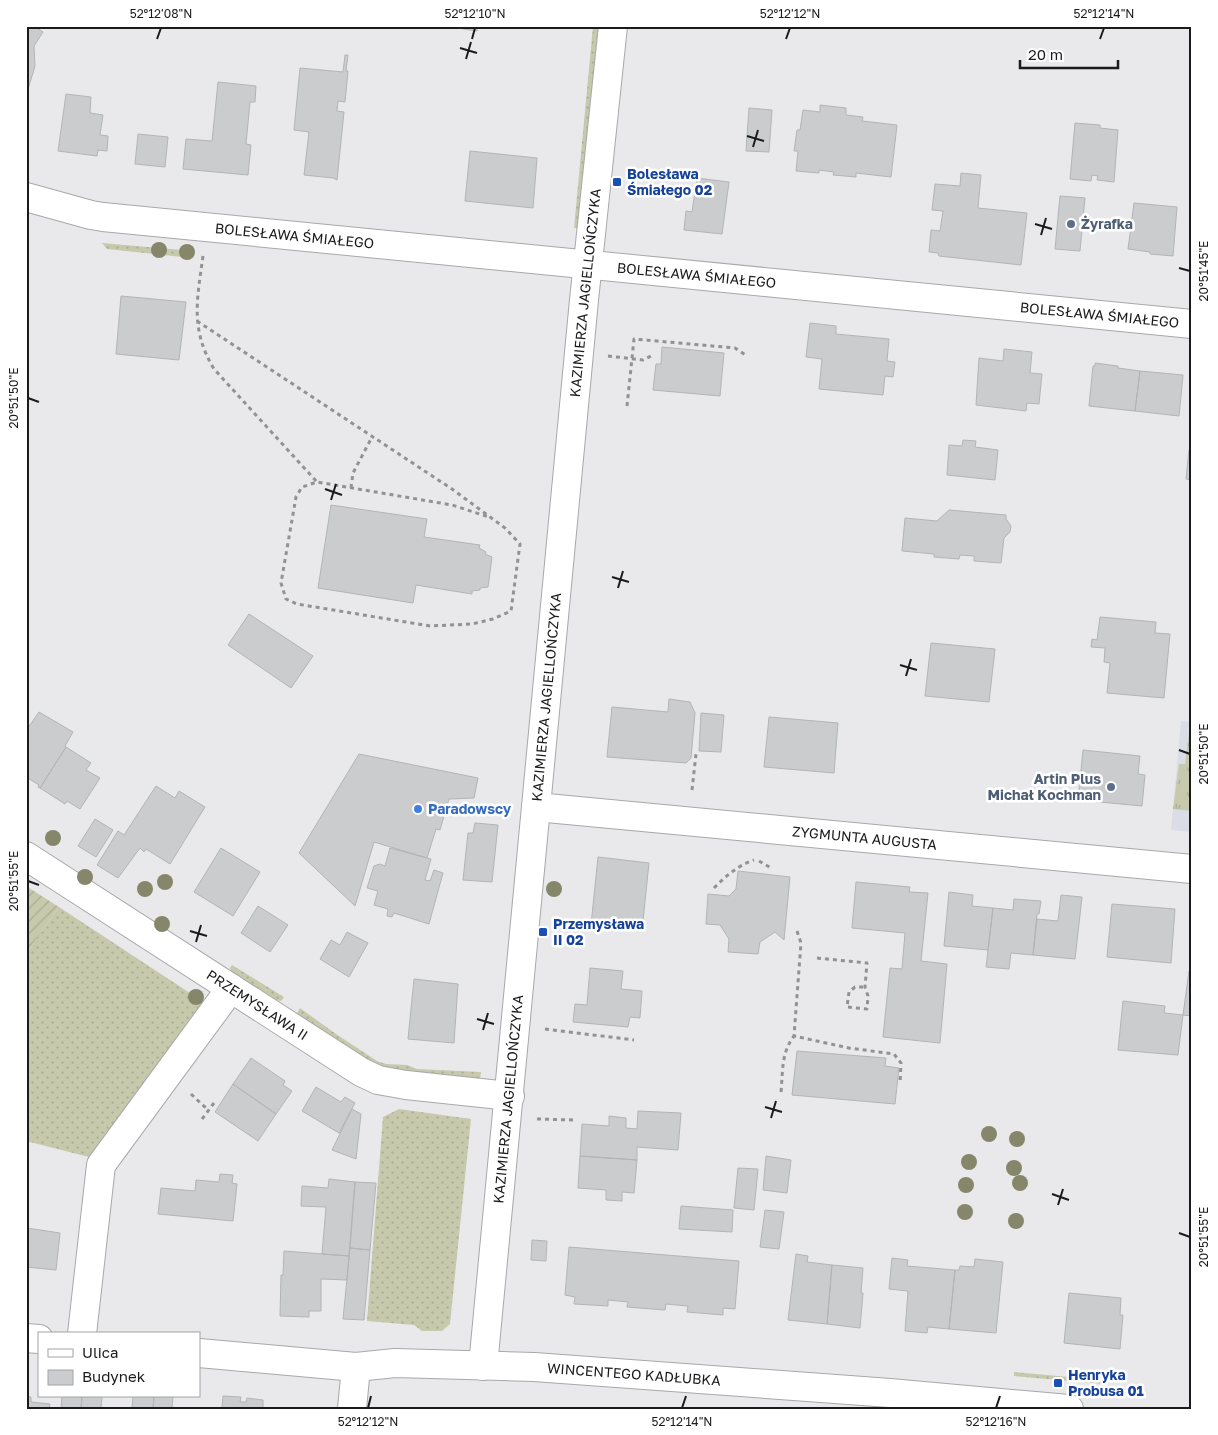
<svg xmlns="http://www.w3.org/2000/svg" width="1218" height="1435" font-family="'Golos Text',sans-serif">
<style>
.built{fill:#dadce6}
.grass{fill:url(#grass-dots)}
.park{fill:url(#park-tufts)}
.garden{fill:url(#garden-furrows)}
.building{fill:#cbccce;stroke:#b3b4b6}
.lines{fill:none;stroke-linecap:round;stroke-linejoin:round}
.minor-casing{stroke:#a8a8ab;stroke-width:30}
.path{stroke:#929295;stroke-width:3;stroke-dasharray:4 4;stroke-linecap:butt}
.minor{stroke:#fff;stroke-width:28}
.tree{fill:#86876a}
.ticks{fill:none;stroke:#1a1b1c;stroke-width:2}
.transit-dot{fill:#1a4fb4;stroke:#fff;stroke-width:2}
.service-dot{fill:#5c6f8a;stroke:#fff;stroke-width:2}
.shop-dot{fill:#3f7fe0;stroke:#fff;stroke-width:2}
.labels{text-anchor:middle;stroke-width:5;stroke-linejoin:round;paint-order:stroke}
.transit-label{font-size:14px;font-weight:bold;fill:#164399;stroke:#fff;text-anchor:start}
.service-label{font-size:14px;font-weight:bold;fill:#4e5e75;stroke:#fff;text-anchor:start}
.street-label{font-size:14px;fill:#1a1b1c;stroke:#fff}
.shop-label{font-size:14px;font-weight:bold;fill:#366cbe;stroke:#fff;text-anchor:start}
.neatline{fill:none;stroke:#1a1b1c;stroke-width:2}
.ticks-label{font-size:12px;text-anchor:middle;fill:#1a1b1c}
</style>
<defs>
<pattern id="grass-dots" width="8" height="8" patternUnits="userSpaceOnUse" patternTransform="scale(1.25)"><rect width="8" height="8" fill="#c7c9ac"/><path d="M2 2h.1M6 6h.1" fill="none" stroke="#aaac93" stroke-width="1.8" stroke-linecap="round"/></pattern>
<pattern id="park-tufts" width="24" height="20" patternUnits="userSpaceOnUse" patternTransform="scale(1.25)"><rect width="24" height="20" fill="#c7c9ac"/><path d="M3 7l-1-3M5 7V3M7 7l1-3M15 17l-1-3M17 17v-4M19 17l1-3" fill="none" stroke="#aaac93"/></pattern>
<pattern id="garden-furrows" width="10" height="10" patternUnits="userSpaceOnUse" patternTransform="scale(1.25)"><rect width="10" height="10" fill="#c7c9ac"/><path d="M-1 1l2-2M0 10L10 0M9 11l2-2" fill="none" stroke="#aaac93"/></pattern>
</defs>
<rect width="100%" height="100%" fill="#e9e9ec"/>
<path class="built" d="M1181,721L1192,722V832L1171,830Z"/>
<path class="grass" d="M593,26H599L579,228H574Z
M102,243L193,251L192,258L107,249Z
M59,907L205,1003L89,1157L26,1141V954Z
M232,965L284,997L281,1001L275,1000L232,973L230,968Z
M300,1008L336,1034L377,1061L386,1064L407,1065L417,1069L481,1072L480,1080L380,1067L296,1015Z
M399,1109L471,1119L450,1324L442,1331H422L414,1325L367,1321L383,1117Z
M1014,1372L1103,1380V1384L1014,1376Z"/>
<path class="park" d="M1189,733H1192V811L1173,809L1179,764H1185Z"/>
<path class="garden" d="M26,886L59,907L26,954Z"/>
<path class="building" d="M26,26H34L43,32L34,46L35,66L26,96Z
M444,26H477V31Z
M345,55H348L346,71H348L345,102L338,101L337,111L344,112L337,180L333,178L304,175L309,132L294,130L300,68L343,72Z
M218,82L256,86L255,102H250L246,144L251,145L248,175L183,169L186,139L212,141Z
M66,94L91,97L90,113L103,115L100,135L108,136L107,151L98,150L97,156L58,151Z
M820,105L846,108V115L863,117L862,121L897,125L891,177L856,173V177L833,175L834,172L819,170V173L796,171L798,151H794L797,130H800L803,110L820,112Z
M749,108L772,110L769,152L746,151Z
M1075,123L1100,125V128L1118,130L1114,182L1097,180L1098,176L1092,175L1091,181L1070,179Z
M138,134L168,137L165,167L135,164Z
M470,151L537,158L533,208L465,201Z
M961,173L981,175L978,208L1027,213L1021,265L939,256L938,253L929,252L931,230L940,231L943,211L932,210L935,184L960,186Z
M697,178L729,182L722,234L684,230L686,211L692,212Z
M1060,196L1085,198L1080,251L1055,249Z
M1134,203L1177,207L1173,256L1150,254V252L1128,249Z
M121,296L186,302L179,360L116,354Z
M810,323L836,326V334L889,339L887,361L895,362L893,377L885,376L883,395L819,389L822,359L806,357Z
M662,347L724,353L720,396L653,390L656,364H661Z
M1004,349L1032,352L1030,373L1042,374L1039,404L1027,403L1026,411L976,405L979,358L1003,361Z
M1095,363L1118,366V368L1140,371L1135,411L1089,406L1093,366H1095Z
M1140,371L1183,375L1179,416L1135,411Z
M963,440L976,441L975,447L998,450L995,480L947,475L949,445L962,446Z
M1189,450H1192V480L1186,479Z
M331,505L427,519L424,537L480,545L479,548L486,552L485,554L492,557L488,587L480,588V590L472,591V594L416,585L413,603L318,588Z
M949,510L1006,515V519L1011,526L1010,532L1004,538L1001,563L974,561V556L960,555L959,559L934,557V554L902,551L905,518L937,521Z
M249,614L313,656L291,688L228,645Z
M1100,617L1156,622L1155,633L1170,634L1164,698L1107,693L1110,663L1104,662L1105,648L1091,647L1092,639L1097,640Z
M931,643L995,649L989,702L925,696Z
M669,699L690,702L695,713L691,758L686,763L607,757L612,707L668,712Z
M39,712L73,732L65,746L66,747L40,788L38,787L39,785L26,777V731Z
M701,713L724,715L721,752L699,751Z
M769,717L838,723L834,773L764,767Z
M66,747L91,763L86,770L100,778L80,809L67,801L65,804L40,788Z
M1083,750L1140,756L1138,774L1145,775L1142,806L1078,800Z
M359,754L478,778L474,798L449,799L440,830L436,829L427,858L374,842L355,906L299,853Z
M156,786L175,798L179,791L205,807L170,864L146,849L144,852L140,848L118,878L97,865L118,831L124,835Z
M95,819L113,830L96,857L78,846Z
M475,823L498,825L492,882L463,880L468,833H473Z
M221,848L260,872L233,916L194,892Z
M390,848L431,859L425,880L430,881L434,870L443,873L429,924L394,913L392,917L387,916L388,909L374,905L378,891L367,888L374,866L380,864L385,866Z
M598,857L649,863L642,930L591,925Z
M738,871L790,877L784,940L775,932L760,942L758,954L728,952L729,939L720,925L706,924L708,894L729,896L736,889Z
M856,882L910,887L909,892L928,893L921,961L947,964L940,1043L883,1037L890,968L902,969L905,933L852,928Z
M949,892L973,895L972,906L993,908L988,950L944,946Z
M1061,895L1082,897L1075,959L1033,955L1037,919L1058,921Z
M1014,899L1041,901L1039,914H1037L1033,955L1011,953L1009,969L986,967L993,908L1013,910Z
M1112,904L1175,909L1171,963L1107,957Z
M258,906L288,925L270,952L241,933Z
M347,932L368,943L349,977L320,959L331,940L340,945Z
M590,968L623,971L621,989L642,991L640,1018L630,1017L628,1027L573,1022L575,1004L587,1005Z
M1189,971H1192V1016L1183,1015Z
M414,979L458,984L454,1043L408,1039Z
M1123,1001L1165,1006L1164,1013L1183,1015L1178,1055L1118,1050Z
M797,1051L886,1058L885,1066L899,1068L895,1104L792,1095Z
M251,1058L285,1081L283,1085L292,1091L276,1114L233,1084Z
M233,1084L276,1114L258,1141L215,1112Z
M316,1087L341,1102L345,1097L355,1103L339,1133L302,1111Z
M352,1109L361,1114L356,1159L332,1150Z
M638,1111L681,1113L678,1150L637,1147V1160L580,1156L582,1124L609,1126V1116L626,1118V1128L637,1129Z
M580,1156L637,1160L634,1193L622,1192V1201L606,1200V1190L578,1188Z
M766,1156L791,1160L787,1193L763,1190Z
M738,1168L758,1169L754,1210L734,1208Z
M220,1174L233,1175L232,1183L237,1184L233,1221L158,1214L161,1188L195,1191L196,1180L219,1182Z
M329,1179L355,1182L349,1256L322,1254L326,1207L301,1206L302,1186L328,1188Z
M355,1182L376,1183L370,1250L350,1248Z
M681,1206L733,1210L732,1232L679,1229Z
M765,1210L784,1212L779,1249L760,1247Z
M26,1220H28L27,1228L60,1233L56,1270L26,1267Z
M532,1240L547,1241L546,1261L531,1260Z
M569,1247L739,1261L735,1309L723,1308V1315L687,1312L688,1306L666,1304L665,1310L627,1307L628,1302L608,1300V1306L574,1304L575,1297L565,1295Z
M350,1248L370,1250L364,1320L343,1319Z
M284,1251L349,1256L347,1280L321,1279V1311H309V1317L280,1316L281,1275H283Z
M796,1254L808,1256L807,1262L832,1265L827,1324L788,1320Z
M892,1258L908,1260L907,1266L955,1270L949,1329L928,1327L927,1333L905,1331L908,1291L889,1289Z
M975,1259L1003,1262L996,1333L949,1329L955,1270H959L960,1266L974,1267Z
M832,1265L863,1268L861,1293H863L860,1328L827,1324Z
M1069,1293L1121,1298L1120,1315H1123L1120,1349L1064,1343Z
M26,1396L31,1397V1402L50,1404L49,1409H26Z
M62,1396H82L81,1409H61Z
M82,1396H102L101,1409H81Z
M133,1396H154L153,1409H132Z
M154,1396H173L172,1409H153Z
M223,1396L241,1397L240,1402H246L247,1398L263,1400V1409H222Z"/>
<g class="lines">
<defs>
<g id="minor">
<path id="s1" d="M26,197L91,215L103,217L1192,324"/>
<path id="s2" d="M536,807L1192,869"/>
<path id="s3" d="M26,856L361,1072L378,1080L406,1085L510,1096"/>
<path d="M82,1334L101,1165L231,988"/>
<path d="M26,1338L39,1339"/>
<path id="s4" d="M199,1353L356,1367L395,1363L534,1367L890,1393L1069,1409"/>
<path id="s5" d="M483,1366L584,300L613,26"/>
<path d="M352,1409L356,1367"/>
</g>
</defs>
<use href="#minor" class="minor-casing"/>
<path class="path" d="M203,256C197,300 190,329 214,369L317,482
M197,321L452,489L505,528L520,544L511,611L493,619L472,624L430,626L297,604L286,599L281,583L296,497L302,487L317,482L452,505L489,517
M608,356L643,360L651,356
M627,406L634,339L735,348L747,356
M351,488L353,473L372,437
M692,790L696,754
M759,861L771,868
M714,888C726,876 737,866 754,860
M797,931L801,943L794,1036L849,1048L894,1054L901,1063L900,1084
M817,958L867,963L865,987L868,996L867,1009L847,1007L849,992L855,987H865
M545,1029L634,1040
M781,1092C783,1071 781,1053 794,1036
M191,1094L208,1110
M202,1119L214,1103
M537,1119L575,1120"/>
<use href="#minor" class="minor"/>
</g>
<g class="tree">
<circle cx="159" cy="250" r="8"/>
<circle cx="187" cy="252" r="8"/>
<circle cx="53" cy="838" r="8"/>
<circle cx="85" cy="877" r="8"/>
<circle cx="165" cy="882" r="8"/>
<circle cx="145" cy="889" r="8"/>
<circle cx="554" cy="889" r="8"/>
<circle cx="162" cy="924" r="8"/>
<circle cx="196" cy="997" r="8"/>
<circle cx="989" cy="1134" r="8"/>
<circle cx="1017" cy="1139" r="8"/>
<circle cx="969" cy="1162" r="8"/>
<circle cx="1014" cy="1168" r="8"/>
<circle cx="1020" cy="1183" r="8"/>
<circle cx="966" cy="1185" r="8"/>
<circle cx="965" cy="1212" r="8"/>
<circle cx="1016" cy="1221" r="8"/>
</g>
<path class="ticks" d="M157,39L161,28M472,39L475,28M786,39L790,28M1100,39L1104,28M460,48L477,53M466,59L471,42M747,136L764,141M753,147L758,130M1035,224L1052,229M1041,235L1046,218M1179,268L1190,271M28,398L39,402M325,489L342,495M331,500L336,484M612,577L629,582M618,588L623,571M900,665L917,670M906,676L911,659M1179,750L1190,754M28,881L39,885M190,931L207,936M196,942L201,925M477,1019L494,1024M483,1030L488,1013M765,1107L782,1112M771,1118L776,1101M1052,1194L1069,1200M1058,1205L1063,1189M1179,1233L1190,1237M368,1408L371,1396M682,1408L686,1396M996,1408L1000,1396"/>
<g class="transit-dot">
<rect x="612" y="177" width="10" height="10" rx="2.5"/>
<rect x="538" y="927" width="10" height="10" rx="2.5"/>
<rect x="1053" y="1378" width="10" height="10" rx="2.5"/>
</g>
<g class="service-dot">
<circle cx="1071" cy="224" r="5"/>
<circle cx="1111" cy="787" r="5"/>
</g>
<circle class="shop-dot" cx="418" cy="809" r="5"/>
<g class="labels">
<g class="transit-label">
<text x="627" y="179">Bolesława<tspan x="627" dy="16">Śmiałego 02</tspan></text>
<text x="553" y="929">Przemysława<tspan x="553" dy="16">II 02</tspan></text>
<text x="1068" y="1380">Henryka<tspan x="1068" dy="16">Probusa 01</tspan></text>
</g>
<g class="service-label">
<text x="1081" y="229">Żyrafka</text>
<text x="1101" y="784" text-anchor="end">Artin Plus<tspan x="1101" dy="16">Michał Kochman</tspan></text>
</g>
<g class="street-label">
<text dy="5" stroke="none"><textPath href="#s1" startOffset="272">BOLESŁAWA ŚMIAŁEGO</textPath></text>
<text dy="5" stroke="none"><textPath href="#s1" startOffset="676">BOLESŁAWA ŚMIAŁEGO</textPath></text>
<text dy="5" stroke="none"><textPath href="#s5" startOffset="1078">KAZIMIERZA JAGIELLOŃCZYKA</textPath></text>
<text dy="5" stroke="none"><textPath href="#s1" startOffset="1081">BOLESŁAWA ŚMIAŁEGO</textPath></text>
<text dy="5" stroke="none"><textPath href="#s5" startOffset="672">KAZIMIERZA JAGIELLOŃCZYKA</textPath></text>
<text dy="5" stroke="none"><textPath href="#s2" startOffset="330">ZYGMUNTA AUGUSTA</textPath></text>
<text dy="5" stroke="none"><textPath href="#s3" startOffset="275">PRZEMYSŁAWA II</textPath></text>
<text dy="5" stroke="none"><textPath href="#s5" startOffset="268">KAZIMIERZA JAGIELLOŃCZYKA</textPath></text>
<text dy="5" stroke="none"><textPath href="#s4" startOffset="436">WINCENTEGO KADŁUBKA</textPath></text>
</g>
<g class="shop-label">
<text x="428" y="814">Paradowscy</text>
</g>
</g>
<rect width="1218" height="1435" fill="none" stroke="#ffffff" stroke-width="55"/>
<rect x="38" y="1332" width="162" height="65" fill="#ffffff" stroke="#a3a4a4"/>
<rect x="48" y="1349" width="25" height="8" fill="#ffffff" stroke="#a3a4a4"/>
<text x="82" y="1358" font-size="15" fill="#1a1b1c">Ulica</text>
<rect x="48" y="1370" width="25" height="15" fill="#cbccce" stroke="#a3a4a4"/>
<text x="82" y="1382" font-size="15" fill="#1a1b1c">Budynek</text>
<path d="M1020 60v8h98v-8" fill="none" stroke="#1a1b1c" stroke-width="2.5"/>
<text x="1028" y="60" font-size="15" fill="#1a1b1c" stroke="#ffffff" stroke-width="4" paint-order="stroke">20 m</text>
<rect x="28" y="28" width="1162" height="1380" class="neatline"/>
<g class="ticks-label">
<text x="161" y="18">52°12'08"N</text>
<text x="475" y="18">52°12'10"N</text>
<text x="790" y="18">52°12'12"N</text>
<text x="1104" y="18">52°12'14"N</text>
<text transform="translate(1204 271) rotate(-90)" y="4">20°51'45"E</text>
<text transform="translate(14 398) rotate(-90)" y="4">20°51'50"E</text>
<text transform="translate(1204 754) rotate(-90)" y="4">20°51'50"E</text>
<text transform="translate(14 881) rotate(-90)" y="4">20°51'55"E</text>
<text transform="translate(1204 1237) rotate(-90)" y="4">20°51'55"E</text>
<text x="368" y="1426">52°12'12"N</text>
<text x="682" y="1426">52°12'14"N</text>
<text x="996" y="1426">52°12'16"N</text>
</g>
</svg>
